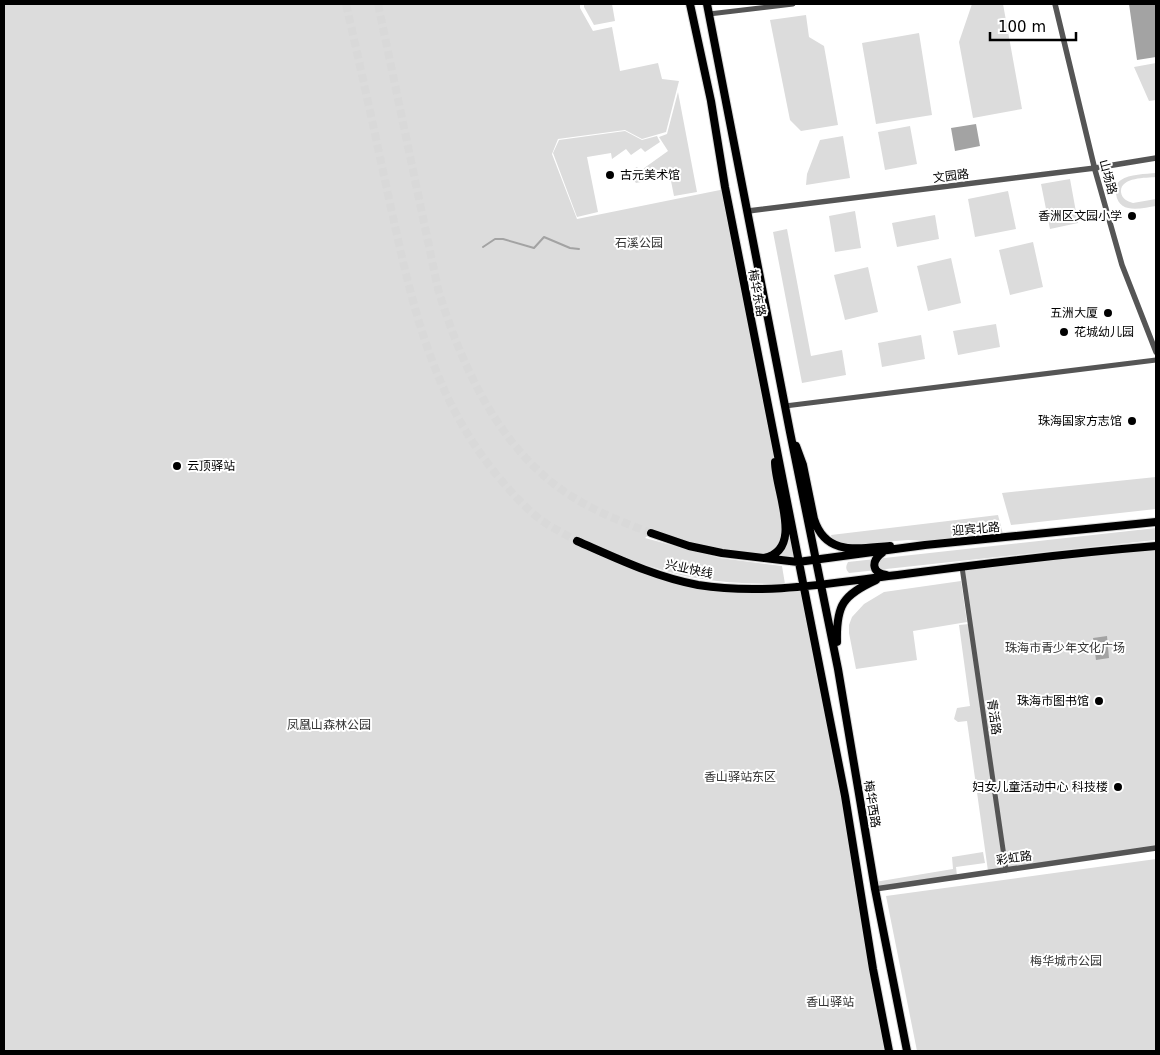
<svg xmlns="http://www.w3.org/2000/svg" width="1160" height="1055" font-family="'DejaVu Sans','Noto Sans SC',sans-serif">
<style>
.green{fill:#dcdcdc}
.water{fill:#a3a3a3}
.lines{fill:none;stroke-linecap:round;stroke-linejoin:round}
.stream{stroke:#a3a3a3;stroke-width:2}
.primary-tunnel{stroke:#d9d9d9;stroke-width:8;stroke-dasharray:8 4;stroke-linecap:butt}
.primary-casing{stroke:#dbdbdb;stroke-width:10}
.minor{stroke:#555;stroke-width:5}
.tertiary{stroke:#555;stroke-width:5.5}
.primary{stroke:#000;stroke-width:8}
.poi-dot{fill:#000;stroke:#fff;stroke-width:2}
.labels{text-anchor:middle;stroke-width:4;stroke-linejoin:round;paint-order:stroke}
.poi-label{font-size:12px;fill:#000;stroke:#fff;text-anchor:end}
.street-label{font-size:12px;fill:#000;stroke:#fff}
.park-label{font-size:12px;fill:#333;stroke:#fff}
</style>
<rect width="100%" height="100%" fill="#fff"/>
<path class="green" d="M4,4H580V8L593,31L612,27L620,71L658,63L662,79L679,81L666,132L642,139L625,130L558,139L552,154L577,219L725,189L798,562L737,556L651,533L645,538L720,558L782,566L785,584C755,584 725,583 696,578C675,575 656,567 636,563L699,585L803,587L888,1051H4Z
M584,4H612L615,21L594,25L584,7Z
M972,4H1003L1022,109L973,118L959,42Z
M806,15L809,37L824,46L838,125L801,131L790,120L770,20Z
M919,33L932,115L876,124L862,43Z
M1156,63V100L1149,101L1134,67Z
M678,92L697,192L674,196L670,176L636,183L628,172L637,167L640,171L668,151L659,137L667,134Z
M910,126L917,164L885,170L878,132Z
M625,131L642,140L657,136L660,142L645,152L641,148L631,155L626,149L612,159L611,153L587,157L598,212L577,217L553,153L559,140Z
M843,136L850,178L806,185L807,174L820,140Z
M1156,173V177C1146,178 1120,177 1121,192C1122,199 1127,201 1133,203L1156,199V206C1142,208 1119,215 1116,194C1115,189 1116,183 1121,180C1129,174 1146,174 1156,173Z
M1070,179L1078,223L1050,229L1041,184Z
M1008,191L1016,229L975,237L968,199Z
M855,211L861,248L835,252L829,216Z
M935,215L939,239L897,247L892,223Z
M787,229L811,356L842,350L846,375L802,383L773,232Z
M1033,242L1043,287L1010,295L999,250Z
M951,258L961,303L928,311L917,266Z
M868,267L878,312L845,320L834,275Z
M996,324L1000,347L958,355L953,331Z
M921,335L925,359L882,367L878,343Z
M1156,477V509L1011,525L1002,493Z
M998,515L1003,534L925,541L908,540L847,545L833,541L831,535Z
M1156,528V540L849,573C845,569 846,566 848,562Z
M1156,546V848L1006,869L962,567Z
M961,581L967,622L913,631L917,660L856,669L849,633V625L852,617L864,604L884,592Z
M969,624L1005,868L988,871L967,721L958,722L954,719L957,708L970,706L959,625Z
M983,852L985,863L956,867L957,876L876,888L875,882L953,869L952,857Z
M1156,859V1051H917L886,896Z"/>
<path class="water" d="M1129,4H1156V57L1137,60Z
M976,124L980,146L955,151L951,128Z
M1107,636L1109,658L1096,660L1093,638Z"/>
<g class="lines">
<path class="stream" d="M483,247L495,239H503L534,248L544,237L570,248L579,249"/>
<path class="primary-tunnel" d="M346,4C361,69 375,134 389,199C411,299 430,393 496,474C510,491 524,507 541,520C552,528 565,534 577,541
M378,4L438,289C461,365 499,449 568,494C594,511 622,522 651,533"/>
<defs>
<path id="primary" d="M690,4L711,101L725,187L845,796L873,969L889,1051
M707,4L790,432L838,669L875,889L907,1051
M796,446L803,465L814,519C826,557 859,548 890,546
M651,533L689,546L722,553L798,562L925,545L1156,522
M577,541C616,558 655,577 698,585C767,596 836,582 905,574C988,563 1072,553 1156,546
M883,552C871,561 871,572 886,575
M764,558C805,550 775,490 775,462
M837,642C836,605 843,595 876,580"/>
</defs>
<use href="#primary" class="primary-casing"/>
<path class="minor" d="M709,14L793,4
M785,406L1156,360
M962,567L1006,870"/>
<path class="tertiary" d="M1055,4L1095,170L1122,265L1156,352
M748,211L1095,168L1156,158
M875,889L1156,848"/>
<use href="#primary" class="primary"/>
</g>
<g class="poi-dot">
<circle cx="610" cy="175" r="5"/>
<circle cx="1132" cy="216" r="5"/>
<circle cx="1108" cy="313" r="5"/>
<circle cx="1064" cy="332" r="5"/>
<circle cx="1132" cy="421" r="5"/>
<circle cx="177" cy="466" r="5"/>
<circle cx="1099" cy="701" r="5"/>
<circle cx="1118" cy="787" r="5"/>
</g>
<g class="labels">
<g class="poi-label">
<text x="620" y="179" text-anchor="start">古元美术馆</text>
<text x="1122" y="220">香洲区文园小学</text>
<text x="1098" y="317">五洲大厦</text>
<text x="1074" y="336" text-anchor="start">花城幼儿园</text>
<text x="1122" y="425">珠海国家方志馆</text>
<text x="187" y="470" text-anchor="start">云顶驿站</text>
<text x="1089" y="705">珠海市图书馆</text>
<text x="1108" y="791">妇女儿童活动中心 科技楼</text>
</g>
<g class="street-label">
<text transform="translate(951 176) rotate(-7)" y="4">文园路</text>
<text transform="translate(1108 177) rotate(75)" y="4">山场路</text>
<text transform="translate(757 293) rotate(79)" y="4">梅华东路</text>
<text transform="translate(976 529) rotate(-5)" y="4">迎宾北路</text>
<text transform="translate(689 569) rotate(12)" y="4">兴业快线</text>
<text transform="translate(994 717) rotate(82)" y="4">青活路</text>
<text transform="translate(872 804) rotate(81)" y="4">梅华西路</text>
<text transform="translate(1014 858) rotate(-8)" y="4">彩虹路</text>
</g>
<g class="park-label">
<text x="639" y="247">石溪公园</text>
<text x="1065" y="652">珠海市青少年文化广场</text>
<text x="329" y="729">凤凰山森林公园</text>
<text x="740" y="781">香山驿站东区</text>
<text x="1066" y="965">梅华城市公园</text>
<text x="830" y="1006">香山驿站</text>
</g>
</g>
<rect width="1160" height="1055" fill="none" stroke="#000000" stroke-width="10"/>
<path d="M990 32v8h86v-8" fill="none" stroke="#000000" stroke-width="2.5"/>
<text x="998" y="32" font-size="15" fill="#000000" stroke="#ffffff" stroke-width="4" paint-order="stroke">100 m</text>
</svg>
